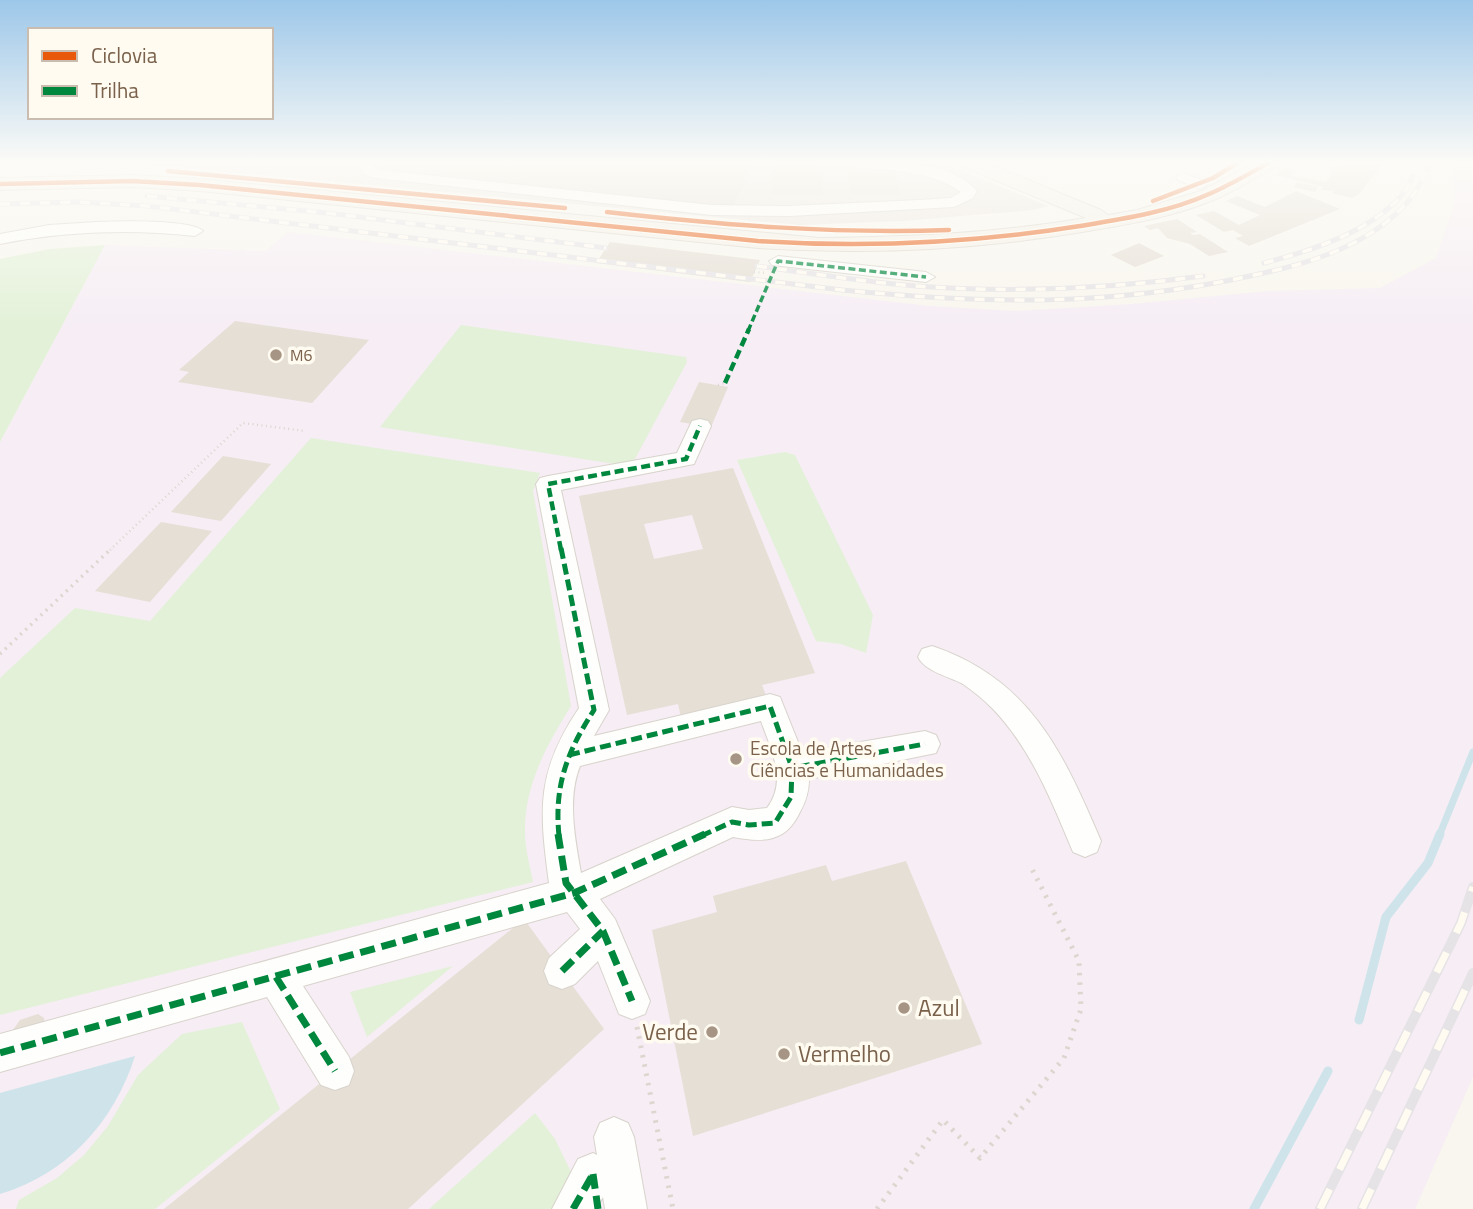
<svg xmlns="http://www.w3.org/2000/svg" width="1473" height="1209" font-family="'Titillium Web',sans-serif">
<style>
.industrial{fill:#ece6de}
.education{fill:#f6edf5}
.green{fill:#e3f1d8}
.water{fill:#cee4ea}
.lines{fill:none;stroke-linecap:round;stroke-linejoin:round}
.stream-far1{stroke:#cee4ea;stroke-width:7}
.stream{stroke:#cee4ea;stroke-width:9}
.building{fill:#e5dfd5;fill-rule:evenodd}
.minor-casing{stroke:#d8d3cc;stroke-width:2}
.major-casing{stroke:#dad3ca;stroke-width:2}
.path-far2{stroke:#dcd6cf;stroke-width:2.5;stroke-dasharray:1 3.5;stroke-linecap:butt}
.path-far1{stroke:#dcd6cf;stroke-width:3.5;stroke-dasharray:2 5;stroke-linecap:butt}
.path{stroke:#dcd6cf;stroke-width:5;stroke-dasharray:2.5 7;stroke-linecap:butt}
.minor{fill:#fefefc;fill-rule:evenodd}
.major{fill:#f4f0e6;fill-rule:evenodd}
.rail-far1-casing{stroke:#e6e3e6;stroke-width:5}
.rail-casing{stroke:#e6e3e6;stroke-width:10}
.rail-far1{stroke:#fffbf1;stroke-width:3.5;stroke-dasharray:10;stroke-linecap:butt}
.rail{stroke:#fffbf1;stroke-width:7;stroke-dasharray:22;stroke-linecap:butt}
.quiet-far3{stroke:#00873e;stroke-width:3.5;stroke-dasharray:7 3.5;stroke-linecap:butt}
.quiet-far2{stroke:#00873e;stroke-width:4.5;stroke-dasharray:9 4.5;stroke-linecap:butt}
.quiet-far1{stroke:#00873e;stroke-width:5;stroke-dasharray:11 5;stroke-linecap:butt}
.quiet{stroke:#00873e;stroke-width:7;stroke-dasharray:15 7;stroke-linecap:butt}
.cycleway-casing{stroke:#fffbf1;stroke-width:7}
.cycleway{stroke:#e8590c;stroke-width:4.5}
.poi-dot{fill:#a69584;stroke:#fffbf1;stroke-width:2.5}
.labels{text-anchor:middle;stroke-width:7;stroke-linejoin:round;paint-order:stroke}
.far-poi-label{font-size:16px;fill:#7a614b;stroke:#fffbf1;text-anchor:start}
.poi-label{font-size:19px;fill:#7a614b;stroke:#fffbf1;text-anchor:start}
.near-poi-label{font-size:23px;fill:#7a614b;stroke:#fffbf1;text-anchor:start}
</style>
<rect width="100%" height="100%" fill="#f8f6ee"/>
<path class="industrial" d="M0,162H941L1048,206L1033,210L902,221L800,225L169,166Z"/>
<path class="education" d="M1451,162H1473V1077L1415,1209H0V442L105,245L266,251L288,232L930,306L1015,311L1132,304L1267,291L1380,288L1436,258L1455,202Z"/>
<path class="green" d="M105,245L0,442V259L49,249Z
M461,325L686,357L687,362L635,459L621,465L380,427Z
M311,438L540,473L533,491L571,706C547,745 524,785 525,833C525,849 530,866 533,882L0,1015V678L75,608L150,621Z
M785,452L795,455L873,615L866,653L841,644L816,641L737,460Z
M453,966L367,1037L350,992Z
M242,1022L280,1109L155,1209H16L19,1200L57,1178L84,1155L108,1126L138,1075L182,1034Z
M535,1113L555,1139L573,1176L555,1209H429Z"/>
<path class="water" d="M135,1056C114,1122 67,1174 0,1194V1093Z"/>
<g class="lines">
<path class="stream-far1" d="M1439,836L1473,752"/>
<path class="stream" d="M1359,1020L1386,917L1428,863L1440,834
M1254,1209L1328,1071"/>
</g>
<path class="building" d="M388,162H754L732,209L377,173Z
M773,162H822L823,195L772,194Z
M1341,162H1384L1358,195L1352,198L1332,193L1334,191L1321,190L1323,187L1276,175L1286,168L1296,171L1291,176L1326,182L1331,175L1332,166L1339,168Z
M848,168L895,169L900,195L850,194Z
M1297,182L1318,187L1315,192L1294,187Z
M1296,191L1340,209L1249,246L1235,238L1243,236L1233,230L1224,232L1196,215L1214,211L1239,225L1260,215L1226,201L1237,196L1265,207Z
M1177,219L1197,232L1190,233L1193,235L1200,234L1228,252L1209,256L1190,244L1167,238L1158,228L1150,230L1144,226Z
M610,242L760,260L750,282L596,263Z
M1139,243L1164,256L1135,267L1111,255Z
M235,321L369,340L312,403L178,382L189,372L179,370Z
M699,382L728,387L711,427L680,422Z
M223,456L271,464L221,521L171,512Z
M733,468L815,673L762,685L770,706L683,726L678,704L627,715L579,496ZM692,515L703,549L654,559L644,524Z
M161,522L212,531L150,602L95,591Z
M906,861L982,1044L693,1136L652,930L717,912L713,896L826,865L832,881Z
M524,919L604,1029L408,1209H164Z
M38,1014L44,1018L45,1026L8,1037L20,1020Z"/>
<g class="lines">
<defs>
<path id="minor" d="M356,162H370L378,170L712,205L789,206L920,200L951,198L961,192C929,169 885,171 847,166L840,162C879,162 949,158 977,191L973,198L954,207L789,216L712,215L376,178L365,175Z
M1183,173L1205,181L1208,184L1200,189L1178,180L1176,177Z
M97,222C117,221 192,219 203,231L195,236C129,229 65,231 0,244V234L49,225Z
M778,256L926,272L935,277L926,282L772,265L769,261Z
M700,419L708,421L711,426L694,464L561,490L609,710L594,736L770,694L780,697L802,752L925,731L936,735L940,744L936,753L809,779C809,791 806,801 800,812C786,842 764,843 733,837L600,899L615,919L650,1001L645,1014L632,1019L619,1014L598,961L575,984L562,989L549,984L544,971L549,958L580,929L567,912L303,986L349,1057L354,1071L349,1085L335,1090L321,1085L267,997L0,1072V1034L549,883C539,809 536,772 579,708L536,484L540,478L548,476L677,453L692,421ZM761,721C771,750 788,780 767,808L749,810L732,807L581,873C575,839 567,798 580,766Z
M932,646C1030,679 1063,752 1101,841L1097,852L1085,857L1073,852C1052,802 1031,748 992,708C983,699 973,691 963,684C948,676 926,672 918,657L922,649Z
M614,1117L628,1123L634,1137L647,1209H605L603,1197L596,1209H552L578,1159L593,1153L597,1155L594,1137L600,1123Z"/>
<path id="major" d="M958,162H985L1101,210L1108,215L1137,210L1201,191L1255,162H1280L1277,166C1257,177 1237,190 1216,199C1174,217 1126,225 1082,232C974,250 867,255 758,248L200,191L132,187L0,190V178L132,175L200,179L819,238C909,237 997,233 1086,218L961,166Z"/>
</defs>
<use href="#minor" class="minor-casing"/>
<use href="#major" class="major-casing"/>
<path class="path-far2" d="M754,272L766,273
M718,385L725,383
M110,550L243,423L305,431"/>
<path class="path-far1" d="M0,654L112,548"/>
<path class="path" d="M637,1027L673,1209
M877,1209L943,1120L980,1158L1064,1058L1081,1009L1079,961L1032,869"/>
<use href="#minor" class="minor"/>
<use href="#major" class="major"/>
<defs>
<path id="rail-far1" d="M147,196L327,213L606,248
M0,204L79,202L147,206L842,290C986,304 1107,307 1250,276C1304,265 1364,248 1403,207C1416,194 1423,178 1431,162
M1264,263C1310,251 1368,233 1401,196C1409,187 1414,174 1418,162
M757,266C810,273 863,282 916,286C1012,293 1107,289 1203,276"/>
<path id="rail" d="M1320,1209L1461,923L1473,887
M1362,1209L1473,973"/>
</defs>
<use href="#rail-far1" class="rail-far1-casing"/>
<use href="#rail" class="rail-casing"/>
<use href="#rail-far1" class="rail-far1"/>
<use href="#rail" class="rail"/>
<path class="quiet-far3" d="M748,331L778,261L926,277"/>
<path class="quiet-far2" d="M725,383L749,329
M561,550L548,484L686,459L700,426"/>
<path class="quiet-far1" d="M569,755L770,706L792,768
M559,836C554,785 567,752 594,710L561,548
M701,836L732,822L749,825L775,823L791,797L792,768L925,744"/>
<path class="quiet" d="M558,834L566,883L603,931L632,1001
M562,971L603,931
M276,977L335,1071
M0,1053L574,893L705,834
M593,1174L598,1209
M573,1209L593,1174"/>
<defs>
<path id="cycleway" d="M168,171L565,208
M0,184L132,181L200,185L758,241C866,248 973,243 1080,226C1123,219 1169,212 1209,194C1230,185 1250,173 1270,162
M1153,201L1213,178L1239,162
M607,212C721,225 834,234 949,230"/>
</defs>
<use href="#cycleway" class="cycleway-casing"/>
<use href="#cycleway" class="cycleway"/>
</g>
<linearGradient id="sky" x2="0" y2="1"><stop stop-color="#9dc7e9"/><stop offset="0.49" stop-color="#fcfbf7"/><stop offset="1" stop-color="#fcfbf7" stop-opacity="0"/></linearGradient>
<rect width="1473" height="331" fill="url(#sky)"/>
<g class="poi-dot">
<circle cx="276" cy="355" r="7"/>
<circle cx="736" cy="759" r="7"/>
<circle cx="904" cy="1008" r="7"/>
<circle cx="712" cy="1032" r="7"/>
<circle cx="784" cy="1054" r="7"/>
</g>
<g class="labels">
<g class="far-poi-label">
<text x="290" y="361">M6</text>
</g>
<g class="poi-label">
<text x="750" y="755">Escola de Artes,<tspan x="750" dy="22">Ciências e Humanidades</tspan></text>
</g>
<g class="near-poi-label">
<text x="918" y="1016">Azul</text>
<text x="698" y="1040" text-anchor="end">Verde</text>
<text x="798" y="1062">Vermelho</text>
</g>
</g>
<rect x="28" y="28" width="245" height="91" fill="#fffbf1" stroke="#cabdaf" stroke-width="2"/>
<rect x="42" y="51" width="35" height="10" fill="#e8590c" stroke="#cabdaf" stroke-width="2"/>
<text x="91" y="63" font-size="21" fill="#7a614b">Ciclovia</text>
<rect x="42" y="86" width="35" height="10" fill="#00873e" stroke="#cabdaf" stroke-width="2"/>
<text x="91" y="98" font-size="21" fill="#7a614b">Trilha</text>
</svg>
